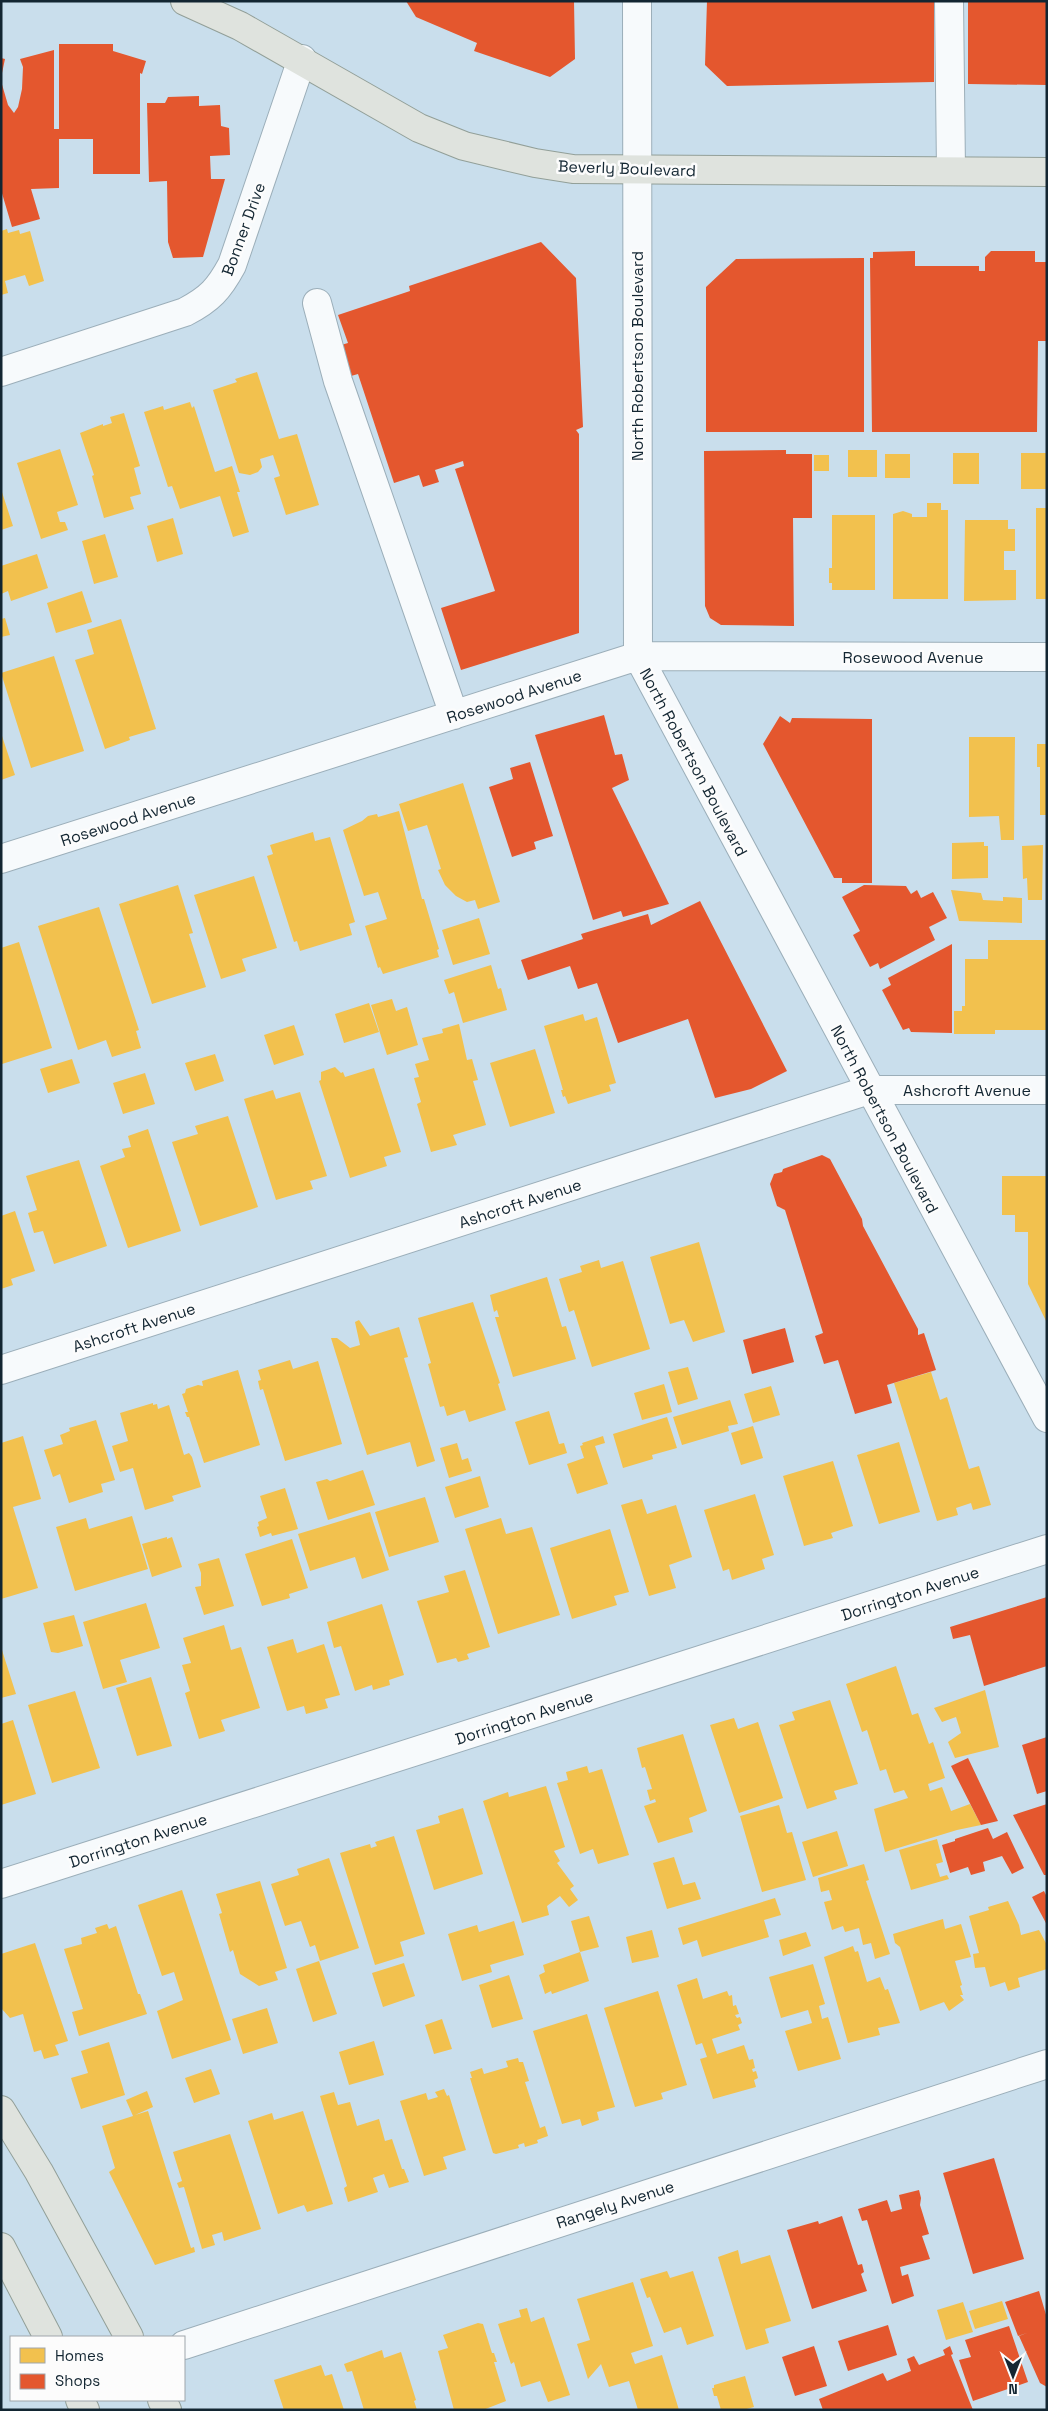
<svg xmlns="http://www.w3.org/2000/svg" width="1048" height="2411" font-family="'Space Grotesk',sans-serif">
<style>
.homes{fill:#f2c14e}
.shops{fill:#e4572e}
.lines{fill:none;stroke-linecap:round;stroke-linejoin:round}
.minor-casing{stroke:#9baeb9;stroke-width:30}
.major-casing{stroke:#929f98;stroke-width:30}
.minor{stroke:#f7fafc;stroke-width:28}
.major{stroke:#dfe3de;stroke-width:28}
.labels{text-anchor:middle;stroke-width:5;stroke-linejoin:round;paint-order:stroke}
.street-label{font-size:16px;fill:#132632;stroke:#fcfcfc}
</style>
<rect width="100%" height="100%" fill="#c9deec"/>
<path class="homes" d="M7,229L8,233L19,230L20,234L30,231L44,281L29,286L25,275L5,281L8,293L1,295V231Z
M257,372L279,439L297,434L319,505L286,515L274,478L280,476L273,455L260,459L262,467L258,472L250,475L239,473L213,390L237,382L235,379Z
M190,402L192,408L194,406L215,472L232,466L240,492H237L249,532L233,537L220,496L180,509L172,486L168,487L144,412L163,406L164,410Z
M124,413L140,466L134,468L141,494L130,497L134,509L104,518L92,476L94,475L80,433L103,424V426L112,423L110,417Z
M60,449L78,505L57,512L60,522H65L68,530L41,539L17,463Z
M848,450H877V477H848Z
M953,453H979V484H953Z
M1021,453H1047V489H1021Z
M885,454H910V478H885Z
M814,455H829V471H814Z
M1,489L13,526L1,530Z
M927,503H941V510H948V599H893V514L903,511L912,514V517H927Z
M1036,508H1047V599H1036Z
M832,515H875V590H832V583H829V568H832Z
M173,518L183,554L157,562L147,526Z
M965,520H1008V529H1015V551H1004V570H1016V600L964,601Z
M105,534L118,577L94,584L82,541Z
M37,554L48,588L11,601L8,591L1,594V566Z
M82,591L92,622L56,633L47,603Z
M5,618L10,635L1,637V619Z
M121,619L156,729L129,737L130,740L105,749L75,660L94,654L87,630Z
M54,656L84,751L31,768L1,673Z
M1,733L15,775L1,780Z
M969,737H1015L1014,840H1001L999,816L969,817Z
M1037,744H1047V815H1040V767H1037Z
M463,783L500,902L478,909L475,900L467,902L456,896L445,885L438,870L441,869L427,825L408,831L399,804Z
M399,811L422,899H424L439,949L437,950L439,957L383,974L380,967L378,968L365,926L387,919L378,892L364,896L343,830L362,821L368,816L377,814L378,817Z
M313,832L315,841L330,837L355,922L349,924L352,935L300,951L297,941L294,942L267,856L273,854L270,845Z
M984,842V846H988V878L952,879V843Z
M1043,845L1042,900H1028L1027,878L1023,879L1022,846Z
M254,876L277,948L242,959L246,971L221,979L194,895Z
M178,885L193,933L189,934L206,987L152,1004L119,904Z
M951,890L981,893L983,900L1003,901V897L1022,898V923L959,921Z
M99,907L139,1030L136,1031L141,1048L112,1057L106,1040L78,1050L38,926Z
M479,918L490,954L453,965L442,930Z
M988,940H1047V1030H995V1034H954V1011H962V1006H965V959H988Z
M19,942L52,1048L2,1064L1,948Z
M491,965L498,989L501,988L507,1010L463,1023L454,992L449,994L444,980Z
M392,999L396,1011L407,1007L418,1045L387,1055L371,1005Z
M369,1003L379,1032L344,1043L335,1014Z
M583,1014L585,1021L597,1017L616,1083L609,1085L611,1091L568,1104L565,1096L563,1097L561,1090H563L544,1026Z
M459,1024L467,1060L472,1059L478,1080L473,1081L486,1125L453,1135L457,1145L431,1152L417,1104L421,1102L414,1078L419,1077L415,1064L429,1060L422,1038L443,1033L442,1029Z
M294,1025L304,1055L274,1065L264,1035Z
M535,1049L555,1113L510,1127L490,1063Z
M215,1054L224,1081L195,1091L185,1063Z
M72,1059L80,1083L48,1093L40,1069Z
M335,1067L341,1073L343,1072L345,1077L374,1068L401,1152L384,1157L387,1166L350,1178L319,1081L321,1080V1072Z
M145,1073L155,1104L123,1114L113,1083Z
M273,1090L276,1099L300,1092L327,1176L310,1181L313,1189L276,1200L244,1099Z
M228,1116L258,1207L200,1226L172,1142L198,1134L195,1126Z
M148,1129L181,1231L128,1248L100,1166L125,1157L122,1149L131,1147L128,1136Z
M79,1160L107,1246L54,1264L43,1231L34,1233L28,1213L37,1210L26,1176Z
M1002,1176H1047V1323L1028,1284V1232H1015V1215H1002Z
M15,1211L35,1271L11,1279L13,1285L1,1289V1216Z
M699,1242L725,1332L693,1342L684,1320L670,1324L650,1257Z
M599,1260L601,1268L623,1261L650,1349L592,1367L574,1310L569,1312L559,1279L582,1272L580,1266Z
M547,1277L562,1327L566,1326L576,1359L513,1377L495,1317H499L497,1310L494,1312L490,1295Z
M473,1302L500,1383L498,1384L506,1410L469,1422L465,1410L447,1416L444,1406L440,1407L428,1364L431,1363L418,1318Z
M359,1320L370,1336L399,1327L408,1357L404,1358L435,1461L417,1467L410,1442L367,1455L331,1338H337L350,1348L360,1345L355,1322Z
M290,1360L293,1369L318,1361L342,1444L285,1461L263,1389L260,1390L258,1381L261,1380L258,1370Z
M688,1367L698,1399L678,1405L668,1372Z
M238,1370L260,1445L204,1463L189,1417H187L185,1412H188L182,1394L185,1393L186,1389L198,1385L203,1386L202,1381Z
M931,1372L940,1400L947,1397L969,1469L979,1466L991,1505L973,1510L971,1503L956,1508L958,1515L937,1521L894,1383Z
M664,1384L672,1412L642,1420L634,1393Z
M771,1386L780,1415L753,1423L744,1394Z
M730,1400L738,1424L728,1426L729,1431L682,1445L673,1417Z
M153,1403V1405L157,1404L158,1409L169,1405L184,1455L189,1453L192,1457L201,1487L172,1496L174,1501L145,1510L133,1468L120,1472L112,1446L128,1441L120,1413Z
M549,1411L559,1444L564,1443L567,1453L529,1465L515,1422Z
M667,1417L677,1448L652,1455L653,1459L623,1468L613,1434Z
M96,1420L115,1480L101,1484L103,1492L69,1503L60,1474L53,1477L44,1450L63,1444L60,1435L70,1431L69,1428Z
M753,1426L763,1458L741,1465L731,1433Z
M23,1436L41,1499L13,1507L38,1588L1,1599V1443Z
M603,1436L605,1443L595,1446L608,1484L577,1494L567,1464L584,1458L580,1446L583,1445L582,1443Z
M899,1442L920,1512L879,1524L857,1455Z
M457,1443L462,1460L468,1458L472,1471L449,1478L440,1448Z
M833,1461L853,1526L831,1533L833,1538L804,1546L783,1476Z
M363,1470L375,1505L328,1520L316,1482L327,1479L330,1481Z
M480,1476L489,1507L455,1518L445,1487Z
M285,1488L298,1529L272,1536L271,1533L260,1537L257,1527L259,1526L258,1522L267,1518L260,1496Z
M755,1494L774,1555L762,1559L765,1569L732,1580L729,1569L723,1571L704,1510Z
M425,1497L439,1542L389,1557L375,1512Z
M642,1499L647,1514L676,1505L692,1557L669,1565L676,1588L649,1596L621,1505Z
M370,1512L389,1570L362,1579L355,1557L310,1571L298,1534Z
M132,1516L148,1569L75,1591L56,1527L86,1518L89,1529Z
M501,1518L506,1534L532,1527L560,1615L498,1634L465,1529Z
M610,1529L629,1592L614,1596L617,1605L572,1619L550,1548Z
M167,1537V1539L172,1537L182,1567L152,1577L142,1544Z
M292,1539L308,1588L289,1594L290,1598L262,1606L245,1554Z
M219,1558L234,1606L204,1615L195,1587L201,1586V1573L198,1564Z
M465,1570L490,1647L467,1654L469,1659L458,1662L456,1658L437,1663L417,1601L449,1592L444,1576Z
M146,1603L160,1648L120,1660L127,1682L103,1689L83,1622Z
M382,1604L404,1675L389,1680L390,1685L373,1690L372,1685L355,1691L341,1646L334,1648L327,1622Z
M74,1615L83,1646L58,1653L51,1652L43,1623Z
M224,1625L231,1650L241,1647L260,1708L221,1720L225,1731L199,1739L185,1693L190,1691L182,1665L191,1663L183,1638Z
M293,1639L297,1653L324,1644L340,1695L325,1699L328,1708L306,1714L304,1706L287,1711L267,1647Z
M1,1647L16,1694L1,1698Z
M896,1666L912,1715L918,1713L929,1744L933,1742L945,1778L928,1784L930,1791L942,1787L951,1811L970,1804L981,1825L957,1830L885,1852L874,1809L908,1798L904,1790L894,1793L886,1769L880,1771L867,1730L862,1732L846,1684Z
M151,1677L172,1746L137,1756L116,1688Z
M985,1690L999,1747L955,1758L948,1742L961,1733L956,1717L942,1722L934,1708Z
M75,1691L100,1768L52,1783L28,1705Z
M830,1700L858,1784L834,1791L837,1799L807,1809L779,1725L795,1720L792,1712Z
M734,1718L738,1729L758,1722L783,1798L739,1813L710,1725Z
M13,1720L36,1794L1,1805V1724Z
M683,1734L707,1811L689,1818L693,1832L658,1843L644,1806L656,1802L655,1799L650,1801L647,1790L652,1789L645,1767L642,1768L637,1748Z
M587,1766L589,1773L602,1769L629,1855L598,1864L593,1849L580,1854L557,1783L568,1780L566,1772Z
M546,1786L565,1847L554,1851L560,1861L557,1863L574,1886L570,1889L578,1900L569,1907L560,1896L547,1906L549,1915L522,1923L483,1801L508,1792L509,1797Z
M779,1805L787,1833L792,1832L806,1880L762,1892L740,1816Z
M463,1808L483,1874L434,1890L416,1830L440,1823L438,1816Z
M837,1831L848,1866L813,1877L802,1842Z
M394,1836L425,1934L400,1942L404,1956L375,1965L340,1853L370,1844L371,1848L377,1846L375,1842Z
M937,1839L943,1862L936,1864L940,1877L947,1875L949,1879L911,1890L899,1850Z
M674,1857L683,1885L695,1882L701,1899L667,1909L653,1863Z
M329,1858L359,1948L320,1961L315,1945L310,1947L301,1921L285,1926L271,1884L299,1875L297,1869Z
M864,1864L869,1880L866,1881L890,1954L875,1959L871,1943L863,1945L859,1928L845,1932L843,1926L832,1930L824,1902L832,1900L829,1890L821,1892L818,1878Z
M260,1881L287,1968L275,1972L278,1980L259,1986L240,1974L233,1950L230,1952L219,1914L222,1913L216,1894Z
M182,1890L231,2040L172,2059L157,2011L183,2000L174,1972L162,1976L138,1905Z
M775,1898L781,1915L764,1920L769,1937L702,1957L697,1940L683,1945L678,1928Z
M1008,1901L1019,1925L1021,1935L1039,1930L1047,1945V1969L1018,1978L1020,1987L1008,1991L1005,1982L990,1987L985,1967L975,1968L973,1954L979,1953L969,1916L989,1910L988,1907Z
M589,1916L599,1947L580,1952L571,1921Z
M943,1919L945,1929L961,1924L971,1957L955,1961L962,1985L960,1986L963,1995H960L964,2000L949,2011L944,2002L920,2011L900,1947L895,1943L893,1934Z
M514,1921L524,1955L490,1965L492,1972L462,1981L448,1934L477,1925L479,1932Z
M107,1924L109,1929L116,1926L138,1994H140L147,2014L79,2036L72,2012L83,2009L64,1949L82,1944L81,1938L97,1933L95,1928Z
M652,1930L659,1957L632,1963L626,1937Z
M806,1932L811,1946L783,1956L779,1940Z
M35,1943L68,2041L55,2045L59,2055L44,2059L41,2050L34,2052L23,2014L10,2018L1,2008V1954Z
M853,1946L855,1952L858,1951L867,1982L880,1977L885,1990L888,1989L900,2023L878,2028L880,2035L848,2043L824,1957Z
M580,1952L589,1981L552,1994L551,1991L545,1994L539,1975L545,1972L543,1965Z
M319,1961L337,2014L313,2022L296,1969Z
M404,1963L415,1996L383,2007L372,1973Z
M813,1964L825,2004L819,2006L822,2019L828,2017L841,2059L798,2071L785,2031L812,2023L808,2010L781,2018L769,1977Z
M509,1975L523,2019L492,2028L479,1985Z
M697,1978L703,1999L727,1991L729,1996L732,1995L733,2006L736,2005L739,2014L735,2015L737,2018L740,2017L742,2023L738,2025L740,2030L712,2039L717,2054L744,2045L749,2060L753,2059L755,2068L752,2069L753,2072L756,2071L758,2078L754,2080L756,2087L713,2099L700,2059L707,2057L702,2043L696,2045L677,1985Z
M658,1991L687,2085L661,2093L663,2099L635,2107L604,2008Z
M267,2008L278,2043L243,2054L232,2019Z
M587,2014L615,2107L597,2112L599,2120L582,2126L580,2119L562,2124L533,2031Z
M442,2019L452,2049L434,2054L425,2025Z
M374,2041L384,2075L349,2085L339,2052Z
M109,2042L125,2095L81,2109L71,2078L88,2073L81,2051Z
M518,2058L519,2062H523L529,2081L525,2082L540,2128L545,2126L548,2136L537,2140L538,2143L525,2147L524,2143L518,2145L519,2148L496,2154L493,2153L470,2078H472L470,2072L482,2068L484,2074L508,2067L506,2061Z
M211,2069L220,2094L194,2103L185,2078Z
M444,2089L447,2096L449,2095L466,2150L443,2157L447,2169L424,2176L400,2101L426,2093L428,2100L438,2097L435,2092Z
M147,2091L153,2107L135,2115L148,2111L191,2248L194,2247L195,2252L155,2265L109,2172L115,2168L102,2126L133,2116L126,2100Z
M334,2092L338,2105L350,2102L357,2126L379,2119L385,2141L392,2139L402,2169H404L409,2182L389,2188L384,2174L373,2178L378,2192L348,2202L344,2188L347,2186L320,2096Z
M303,2111L333,2204L307,2212L304,2205L278,2214L248,2121L272,2113L274,2120Z
M230,2134L261,2229L224,2241L222,2232L212,2235L215,2245L202,2249L184,2187L179,2188L177,2183L182,2181L173,2152Z
M738,2250L741,2264L770,2255L791,2321L765,2329L769,2343L746,2350L718,2257Z
M667,2271L670,2278L693,2271L714,2336L687,2345L681,2327L664,2333L650,2297L647,2298L640,2279Z
M633,2282L653,2346L631,2353L635,2364L662,2355L679,2410H638L629,2381L609,2387L601,2364L588,2379L577,2344L590,2340L577,2299Z
M1002,2301L1008,2319L975,2329L969,2311Z
M963,2302L973,2332L946,2340L937,2310Z
M527,2308L531,2322L544,2317L570,2395L548,2402L540,2381L521,2387L514,2362L511,2364L498,2324L521,2317L519,2310Z
M478,2323L483,2324L492,2353H494L497,2362H494L506,2401L483,2410H454L438,2351L448,2348L443,2335Z
M382,2350L384,2358L401,2352L416,2400L414,2401L417,2410H364L352,2371L347,2372L344,2364Z
M321,2365L325,2376L332,2374L344,2410H284L274,2380Z
M745,2376L754,2407L743,2410H721L717,2396H714L712,2388H714V2385Z"/>
<path class="shops" d="M406,1H574L575,59L550,77L474,51L477,43L416,17Z
M707,1H934V82L727,86L705,65Z
M968,1H1047V85L968,84Z
M59,44H113V51L146,61L142,74L140,73V174H93V139H59V188L31,189L40,219L12,227L1,190V81L8,105L14,113L18,107L22,89L23,67L20,59L54,50V129H59Z
M1,58L5,59L2,73H1Z
M199,96V106L220,105L221,126L229,128L230,155L210,156L211,179H225L203,257L173,258L168,242L167,181L149,182L147,103H165L168,97Z
M541,242L576,278L583,427L576,430L579,434V633L461,670L441,608L495,591L455,469L464,466L463,461L435,470L439,482L423,487L419,475L394,483L358,374L344,378L334,347L348,343L338,315L410,291L409,286Z
M915,251V266H979V271H985V257L991,251H1035V262H1047V341H1038L1037,432H872L870,258H873V252Z
M864,258V432H706V287L736,259Z
M786,450V454H812V518H793L794,626L721,625L710,618L705,606L704,451Z
M604,715L615,755L622,754L629,780L612,788L669,904L623,917L621,911L593,920L535,735Z
M780,716L790,723L792,718L872,719V883H842V878H834L763,744Z
M530,762L553,836L534,842L536,849L512,857L489,787L513,779L510,768Z
M864,885L906,886L911,894L917,890L921,898L933,892L947,918L929,927L935,940L880,969L878,963L870,967L853,935L860,931L842,897Z
M700,901L787,1071L751,1089L715,1098L688,1019L618,1043L597,983L578,989L570,966L528,980L521,960L583,939L581,934L648,914L651,925Z
M952,944V1033L911,1032L909,1028L903,1030L882,990L891,985L888,978Z
M822,1155L830,1159L862,1219L863,1226L918,1329V1335L924,1333L936,1370L887,1385L892,1403L855,1414L838,1360L824,1364L815,1336L823,1333L785,1210L777,1206L770,1184L774,1174L782,1172L783,1169Z
M785,1328L794,1362L752,1374L743,1340Z
M1047,1597V1666L984,1686L970,1635L953,1639L950,1627Z
M1047,1737V1791L1037,1794L1022,1745Z
M968,1758L998,1821L981,1825L951,1766Z
M1047,1804V1875H1044L1013,1815Z
M988,1828L993,1839L1007,1832L1024,1868L1012,1874L1002,1856L983,1862L985,1871L971,1875L968,1867L950,1873L942,1845L955,1841V1839Z
M1044,1891L1047,1897V1925L1032,1897Z
M994,2158L1024,2259L973,2274L943,2173Z
M919,2190L921,2198L920,2205L929,2234L922,2236L930,2259L900,2267L902,2276L908,2274L914,2296L892,2304L867,2220L862,2221L858,2209L887,2200L891,2212L902,2209L899,2195Z
M842,2216L858,2265L862,2264L864,2272L861,2274L867,2291L812,2309L787,2230L818,2221L819,2224Z
M1039,2291L1047,2318V2387L1040,2383L1019,2336L1027,2333L1018,2336L1005,2302Z
M888,2325L897,2355L848,2371L838,2341Z
M1009,2326L1028,2382L973,2401L959,2360L971,2357L965,2340Z
M814,2346L827,2386L795,2396L782,2357Z
M950,2346L953,2354L951,2355L973,2410H823L819,2399L883,2373L887,2381L911,2371L907,2359L914,2356L919,2365L945,2355L943,2350Z"/>
<g class="lines">
<defs>
<path id="minor" d="M637,1L638,656L1047,1418
M949,1L951,171
M317,303L338,381L454,715
M1,372L185,312C210,299 219,289 232,265L302,59
M1,859L638,656L1047,657
M1,1370L869,1090H1047
M1,1884L1047,1549
M184,2345L1047,2064"/>
<path id="major" d="M185,1L240,26L419,128L464,146L535,163L573,169L1047,172
M1,2110L39,2172L129,2337
M1,2247L48,2337
M80,2400L85,2410
M162,2400L167,2410"/>
</defs>
<use href="#minor" class="minor-casing"/>
<use href="#major" class="major-casing"/>
<use href="#minor" class="minor"/>
<use href="#major" class="major"/>
</g>
<g class="labels">
<g class="street-label">
<text transform="translate(627 168) rotate(2)" y="6">Beverly Boulevard</text>
<text transform="translate(243 229) rotate(-70)" y="6">Bonner Drive</text>
<text transform="translate(637 356) rotate(-90)" y="6">North Robertson Boulevard</text>
<text x="913" y="663">Rosewood Avenue</text>
<text transform="translate(514 696) rotate(-18)" y="6">Rosewood Avenue</text>
<text transform="translate(694 762) rotate(62)" y="6">North Robertson Boulevard</text>
<text transform="translate(128 819) rotate(-18)" y="6">Rosewood Avenue</text>
<text x="967" y="1096">Ashcroft Avenue</text>
<text transform="translate(885 1119) rotate(62)" y="6">North Robertson Boulevard</text>
<text transform="translate(520 1203) rotate(-18)" y="6">Ashcroft Avenue</text>
<text transform="translate(134 1327) rotate(-18)" y="6">Ashcroft Avenue</text>
<text transform="translate(910 1593) rotate(-18)" y="6">Dorrington Avenue</text>
<text transform="translate(524 1717) rotate(-18)" y="6">Dorrington Avenue</text>
<text transform="translate(138 1840) rotate(-18)" y="6">Dorrington Avenue</text>
<text transform="translate(615 2204) rotate(-18)" y="6">Rangely Avenue</text>
</g>
</g>
<rect width="1048" height="2411" fill="none" stroke="#132632" stroke-width="5"/>
<rect x="10" y="2336" width="175" height="65" fill="#fcfcfc" stroke="#9fa6ab"/>
<rect x="20" y="2348" width="25" height="15" fill="#f2c14e" stroke="#9fa6ab"/>
<text x="55" y="2361" font-size="15" fill="#132632">Homes</text>
<rect x="20" y="2374" width="25" height="15" fill="#e4572e" stroke="#9fa6ab"/>
<text x="55" y="2386" font-size="15" fill="#132632">Shops</text>
<g transform="translate(1013 2376) rotate(180)" stroke="#fcfcfc" stroke-width="4" paint-order="stroke">
<path d="M0-4L9 19L0 12L-9 19Z" fill="#132632"/>
<text y="-8" font-size="14" font-weight="bold" text-anchor="middle" fill="#132632">N</text>
</g>
</svg>
